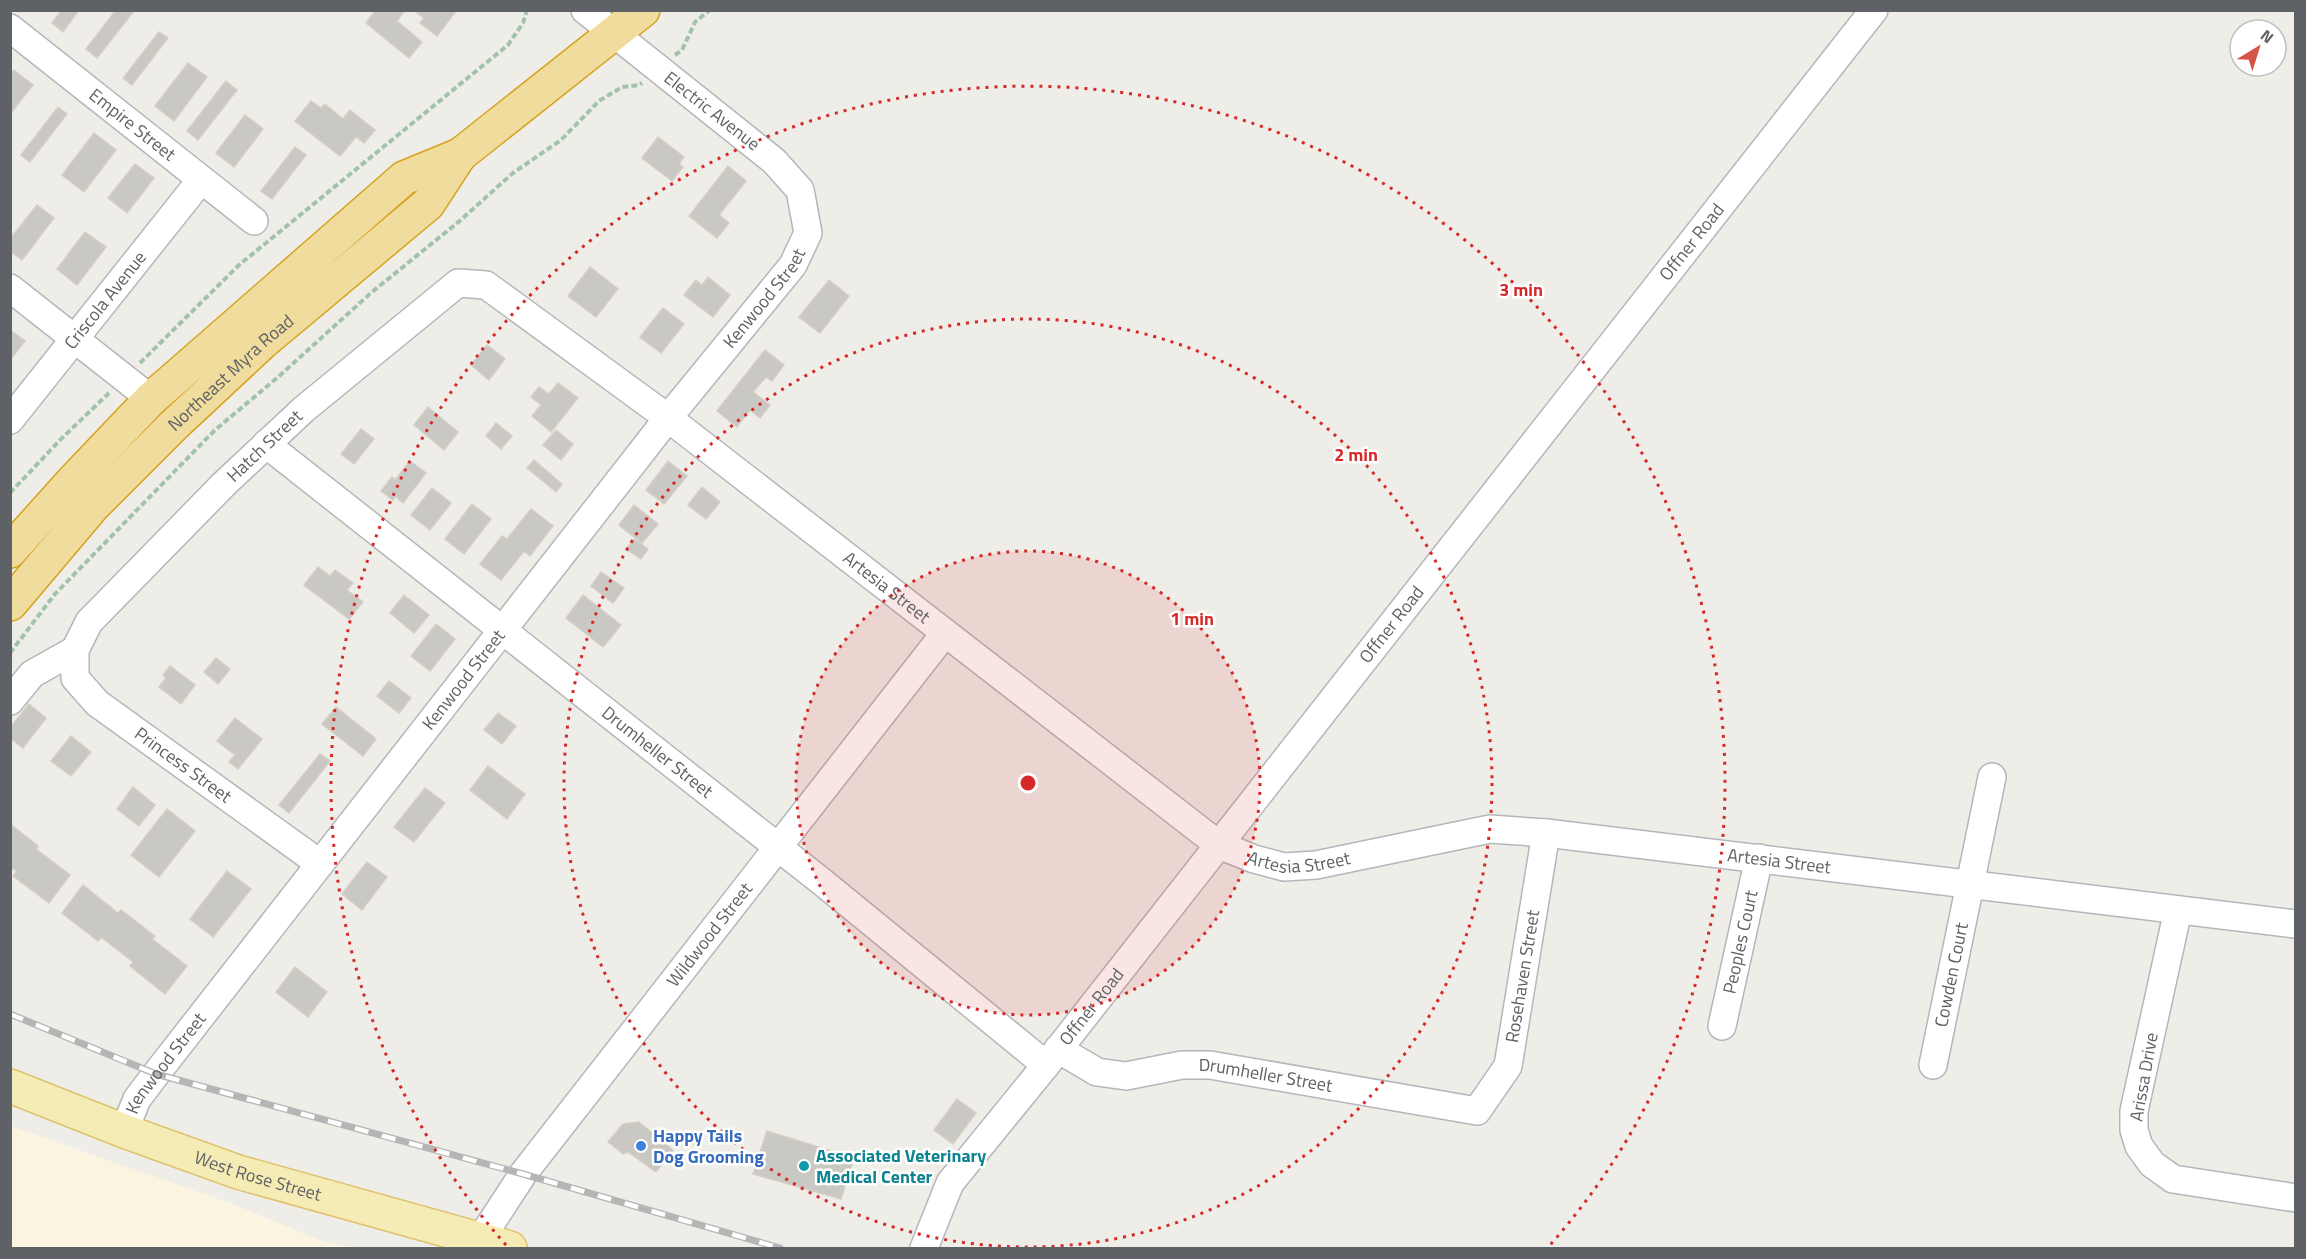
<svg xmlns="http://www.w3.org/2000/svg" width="2306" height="1259" font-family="'Titillium Web',sans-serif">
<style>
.commercial{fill:#faf4e1}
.building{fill:#cac8c3;stroke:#d3cfc6;stroke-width:1.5}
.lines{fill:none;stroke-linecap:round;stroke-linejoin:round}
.minor-casing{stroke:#b4b6ba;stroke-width:30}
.major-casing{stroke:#e0c26e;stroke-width:36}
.highway-casing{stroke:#d8a11d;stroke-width:36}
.path{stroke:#a1c3ab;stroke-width:4;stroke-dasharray:6 3;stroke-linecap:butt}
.minor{stroke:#fff;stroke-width:27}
.major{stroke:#f5ecb5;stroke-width:33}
.highway{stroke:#f0dc9d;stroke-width:33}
.rail-casing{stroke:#b4b5b5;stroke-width:7}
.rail{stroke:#fff;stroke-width:4.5;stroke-dasharray:14;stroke-linecap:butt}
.ring{fill:none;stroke:#d62828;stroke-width:3;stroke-dasharray:3 6}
.shop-dot{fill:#3f7fe0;stroke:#fff;stroke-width:2}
.culture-dot{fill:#0f9aa8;stroke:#fff;stroke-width:2}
.labels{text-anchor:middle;stroke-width:5;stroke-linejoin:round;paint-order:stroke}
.street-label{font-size:18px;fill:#5e6165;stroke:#fff}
.shop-label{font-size:18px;font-weight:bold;fill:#366cbe;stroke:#fff;text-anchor:start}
.culture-label{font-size:18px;font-weight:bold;fill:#0d838f;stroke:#fff;text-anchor:start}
.centre{fill:#d62828;stroke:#fff;stroke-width:3}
.ring-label{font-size:18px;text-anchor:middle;font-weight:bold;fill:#d62828;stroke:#fff;stroke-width:5;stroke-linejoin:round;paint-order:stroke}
</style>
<rect width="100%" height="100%" fill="#efede7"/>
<path class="commercial" d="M11,1126L230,1203L325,1242L356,1248H11Z"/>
<path class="building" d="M62,10H79L63,32L52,23Z
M116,10L133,12L97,58L86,49Z
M376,10H405L397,21L422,42L409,58L366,23Z
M418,10H455L456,11L437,36L420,23L424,18L417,13Z
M159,32L168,38L132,85L123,78Z
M188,63L207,77L174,121L155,106Z
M14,70L33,85L10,114V75Z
M226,81L237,90L198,140L187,131Z
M311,101L321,108L325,104L343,119L350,110L375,130L364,143L356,137L340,156L295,121Z
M58,107L67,114L30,162L21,155Z
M245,115L263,129L234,167L216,153Z
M94,133L116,150L84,192L62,175Z
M658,137L684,157L679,164L683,167L672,181L642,158Z
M295,147L306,155L272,199L261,191Z
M135,164L154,178L127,213L108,198Z
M728,166L746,181L719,215L729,223L717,238L689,216Z
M37,205L54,218L22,260L10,251V239Z
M85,232L106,247L77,285L57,269Z
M590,267L618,289L596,317L568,296Z
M708,277L730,295L713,317L684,295L696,280L702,285Z
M829,280L849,296L820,333L799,317Z
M663,308L684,324L661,353L640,337Z
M10,330L25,341L10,360Z
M487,345L505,359L489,380L471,365Z
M765,350L784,365L772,381L766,377L753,392L770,405L760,418L750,410L737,427L717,411Z
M558,383L578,398L551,432L532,416L541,405L531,397L539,387L549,394Z
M428,407L458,432L444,450L414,425Z
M496,423L512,436L501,449L486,436Z
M361,429L374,439L354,464L341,454Z
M556,430L573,444L561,460L543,445Z
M534,460L562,484L556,492L527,468Z
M410,461L426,473L403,503L395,496L393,500L381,491L392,477L395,480Z
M668,461L687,476L664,504L646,490Z
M702,487L720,502L706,519L688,505Z
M432,488L451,503L430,530L411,515Z
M472,504L491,519L464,554L445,539Z
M634,505L658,524L642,543L619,525Z
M531,509L553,526L530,556L524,551L501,580L480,564L502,536L507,539Z
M634,539L648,549L641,559L626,549Z
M318,567L330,576L335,570L353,583L347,590L363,602L349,619L304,585Z
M601,572L624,588L613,603L591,586Z
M404,595L429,615L414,633L390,613Z
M583,595L621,625L603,647L566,618Z
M436,624L455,639L430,671L411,656Z
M216,658L230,669L218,684L204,672Z
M170,666L195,685L181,704L159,687L166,678L163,675Z
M389,681L411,698L399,713L377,696Z
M29,704L46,718L23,748L10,738V728Z
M336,707L376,739L363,756L322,724Z
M498,713L516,726L502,744L484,730Z
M235,718L262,739L238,769L229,762L235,755L217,741Z
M71,736L91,752L71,776L51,761Z
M320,754L330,761L289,813L279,805Z
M488,766L525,794L507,819L470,790Z
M133,787L155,805L139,826L117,809Z
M425,788L445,803L414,842L394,827Z
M167,809L195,831L159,877L131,855Z
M10,824L38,846L36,849L70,875L49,903L13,876L17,871L10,867Z
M367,862L387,877L362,910L342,894Z
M227,871L251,889L213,937L190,919Z
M83,885L118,913L121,910L155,936L152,939L187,966L165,994L130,966L133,962L101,937L98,941L62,913Z
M295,967L327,992L308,1017L276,992Z
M957,1099L976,1113L953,1144L934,1130Z
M639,1122L673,1150L656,1172L628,1152L623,1154L608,1142L623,1124Z
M767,1131L854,1158L841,1199L753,1174Z"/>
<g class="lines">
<defs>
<g id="minor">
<path id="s1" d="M10,28L254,221"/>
<path d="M10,288L151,399"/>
<path id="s2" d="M10,420L201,180"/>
<path id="s3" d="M266,444L821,881L1046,1065"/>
<path d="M10,701L32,674L75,650"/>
<path id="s4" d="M319,863L97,703L75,678V650L89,622L224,484L304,409L458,283L486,285L668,418L1219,845L1254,859L1284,867L1316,865L1490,829L1546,833L2296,924"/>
<path d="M2178,910L2134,1111V1130L2139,1146L2152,1164L2173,1179L2296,1198"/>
<path id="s5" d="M1722,1026L1759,858"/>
<path id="s6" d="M1058,1049L1097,1072L1126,1076L1182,1065H1210L1477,1111L1508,1066L1546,833"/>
<path id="s7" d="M1933,1065L1992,777"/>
<path id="s8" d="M124,1131L137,1099L156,1074L668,418L793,265L808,233L800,190L774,161L585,10"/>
<path id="s9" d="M480,1240L523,1174L945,633"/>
<path id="s10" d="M924,1248L950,1183L1046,1065L1874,10"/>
</g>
<g id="major">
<path id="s11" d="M10,1086L124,1131L238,1172L510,1248"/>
</g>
<g id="highway">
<path d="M10,551L71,483L151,399L404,178L460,155L643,10"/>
<path id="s12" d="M10,604L93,506L174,425L263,342L428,204L460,155"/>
</g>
</defs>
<use href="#minor" class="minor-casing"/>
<use href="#major" class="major-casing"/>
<use href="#highway" class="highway-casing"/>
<path class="path" d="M675,55L682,50L695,22L710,10
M140,363L239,265L508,45L523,23L527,10
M10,493L61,439L109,393
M10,653L55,594L215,430L277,378L372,292L456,224L513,173L561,140L599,101L622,87L639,85L642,83"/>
<use href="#minor" class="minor"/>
<use href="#major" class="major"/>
<use href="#highway" class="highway"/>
<defs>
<path id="rail" d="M10,1014L156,1074L523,1174L780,1248"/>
</defs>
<use href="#rail" class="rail-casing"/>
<use href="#rail" class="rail"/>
</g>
<circle cx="1028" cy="783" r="232" fill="#d62828" fill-opacity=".12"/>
<g class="ring">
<circle cx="1028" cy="783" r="232"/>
<circle cx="1028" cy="783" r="464"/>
<path d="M506 1245A697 697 0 1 1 1550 1245"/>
</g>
<circle class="shop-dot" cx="641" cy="1146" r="6"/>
<circle class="culture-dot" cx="804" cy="1166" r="6"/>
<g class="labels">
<g class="street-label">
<text transform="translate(712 111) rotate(38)" y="6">Electric Avenue</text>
<text dy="6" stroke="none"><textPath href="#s1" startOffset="156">Empire Street</textPath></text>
<text dy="6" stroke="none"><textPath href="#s10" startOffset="1268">Offner Road</textPath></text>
<text dy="6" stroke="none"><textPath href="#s8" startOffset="1052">Kenwood Street</textPath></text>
<text dy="6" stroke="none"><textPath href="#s2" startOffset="153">Criscola Avenue</textPath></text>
<text dy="6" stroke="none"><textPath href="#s12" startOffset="320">Northeast Myra Road</textPath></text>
<text dy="6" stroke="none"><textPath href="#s4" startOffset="615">Hatch Street</textPath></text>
<text dy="6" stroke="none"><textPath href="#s4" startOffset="1398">Artesia Street</textPath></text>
<text dy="6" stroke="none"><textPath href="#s10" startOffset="782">Offner Road</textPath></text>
<text dy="6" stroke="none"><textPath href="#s8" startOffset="566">Kenwood Street</textPath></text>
<text dy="6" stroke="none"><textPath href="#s3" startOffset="498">Drumheller Street</textPath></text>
<text transform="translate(183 765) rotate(36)" y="6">Princess Street</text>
<text dy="6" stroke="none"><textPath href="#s4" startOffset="1902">Artesia Street</textPath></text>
<text dy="6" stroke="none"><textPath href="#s4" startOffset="2388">Artesia Street</textPath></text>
<text dy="6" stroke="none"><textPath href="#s9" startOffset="382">Wildwood Street</textPath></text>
<text dy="6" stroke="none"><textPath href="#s5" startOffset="86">Peoples Court</textPath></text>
<text dy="6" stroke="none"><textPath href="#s7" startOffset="92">Cowden Court</textPath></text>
<text dy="6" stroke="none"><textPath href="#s6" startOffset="576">Rosehaven Street</textPath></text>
<text dy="6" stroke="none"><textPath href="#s10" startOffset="296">Offner Road</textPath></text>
<text dy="6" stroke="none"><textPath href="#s8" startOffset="80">Kenwood Street</textPath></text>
<text dy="6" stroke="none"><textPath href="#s6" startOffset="216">Drumheller Street</textPath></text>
<text transform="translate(2144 1077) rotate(-80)" y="6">Arissa Drive</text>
<text dy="6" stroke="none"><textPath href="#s11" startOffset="264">West Rose Street</textPath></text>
</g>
<g class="shop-label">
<text x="653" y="1142">Happy Tails<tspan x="653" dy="21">Dog Grooming</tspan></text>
</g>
<g class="culture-label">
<text x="816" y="1162">Associated Veterinary<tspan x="816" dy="21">Medical Center</tspan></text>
</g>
</g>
<circle cx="1028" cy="783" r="9" class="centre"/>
<g class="ring-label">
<text x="1521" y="296">3 min</text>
<text x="1356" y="461">2 min</text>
<text x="1192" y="625">1 min</text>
</g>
<rect width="2306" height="1259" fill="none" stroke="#5e6165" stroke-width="24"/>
<g transform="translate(2258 48) rotate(38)"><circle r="28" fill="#ffffff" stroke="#bfc0c1" stroke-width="1.5"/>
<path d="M0-4.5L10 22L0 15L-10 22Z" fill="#d45548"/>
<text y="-9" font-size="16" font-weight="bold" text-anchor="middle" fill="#5e6165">N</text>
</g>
</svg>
